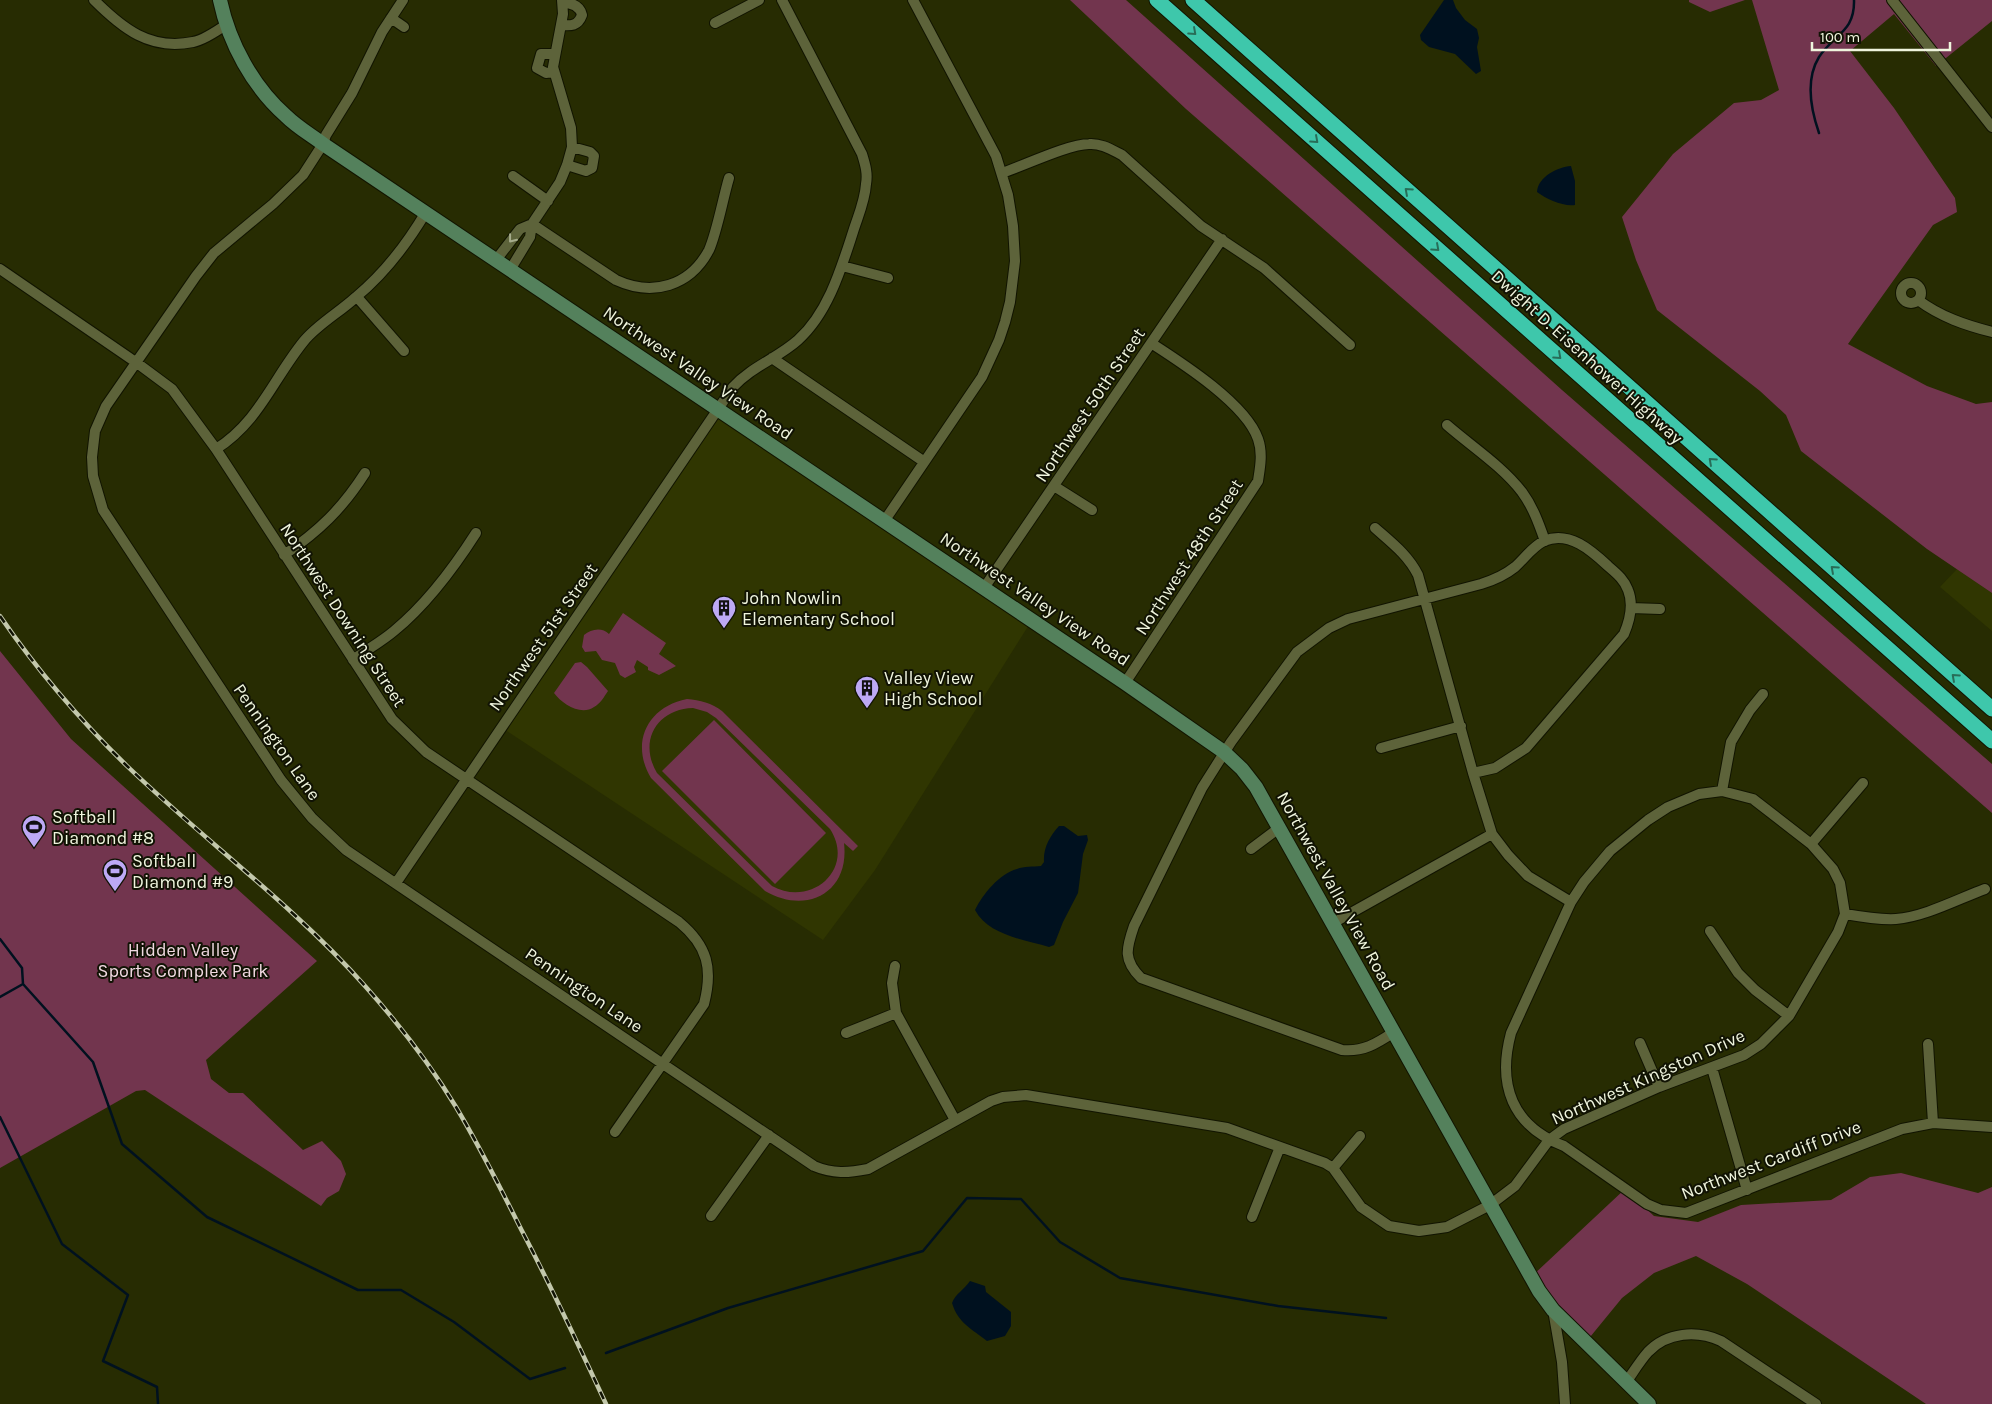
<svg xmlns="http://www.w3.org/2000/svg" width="1992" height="1404" font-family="Karla,sans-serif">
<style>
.built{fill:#303601}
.green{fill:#72354e;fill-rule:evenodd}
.water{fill:#00111f}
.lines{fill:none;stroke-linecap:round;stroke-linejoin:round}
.stream{stroke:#00111f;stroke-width:2.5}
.street-casing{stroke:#111400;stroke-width:12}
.secondary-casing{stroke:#111400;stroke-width:16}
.highway-casing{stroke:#111400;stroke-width:17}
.street{stroke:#5d633a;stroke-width:10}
.secondary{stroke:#54815c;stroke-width:14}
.highway{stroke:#3ec7ab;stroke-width:15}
.rail-casing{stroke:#c3c8ac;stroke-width:4.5}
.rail{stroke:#111304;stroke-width:2.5;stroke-dasharray:8;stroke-linecap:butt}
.oneway{stroke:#286d58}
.oneway2{stroke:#a6ac8c}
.labels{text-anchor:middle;stroke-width:4;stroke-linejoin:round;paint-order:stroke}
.street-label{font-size:18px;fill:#f0f5de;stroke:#111304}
.poi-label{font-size:18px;fill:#f0f5de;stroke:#111304;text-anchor:start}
.park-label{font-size:18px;fill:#f1d9e1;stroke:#111304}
</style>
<rect width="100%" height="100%" fill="#272c02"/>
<path class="built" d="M718,410L1032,620L875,870L823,940L501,727Z
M1957,569L1992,593V631L1940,587Z"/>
<path class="green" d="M1070,0H1126L1562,390L1992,764V813L1186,109Z
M1689,0H1745L1710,12L1689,2Z
M1752,0H1992V21L1936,66L1894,14L1850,51L1894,108L1955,198L1957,212L1933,225L1848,344L1927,386L1976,404L1992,402V593L1927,549L1801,451L1786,415L1760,391L1657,310L1636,260L1622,217L1673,154L1734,103L1761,100L1779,90Z
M623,613L666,643L659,654L676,666L659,675L648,670V667L637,660L634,667L636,672L625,678L620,675L615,663L602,660L596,651L585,652L582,647L584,635C591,629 602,627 609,634Z
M0,651L71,739L317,961L206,1060L211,1079L229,1093H243L303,1150L322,1141L341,1161L346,1174L339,1191L327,1198L321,1206L145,1090L136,1091L0,1168Z
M581,662L587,667L608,691C604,697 600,704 594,707C581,716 562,704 554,693L575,663Z
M687,699C700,700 712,703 722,711L858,846L853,851L844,843C850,893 806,915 765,891L651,778C630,743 647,707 687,699ZM693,708L707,712L716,718L830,829C856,869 811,908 772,886L657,773C638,741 657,709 693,708Z
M714,720L826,833L775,884L662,771Z
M1901,1173L1978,1193L1992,1187V1404H1926L1747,1284L1696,1256L1654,1273L1622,1298L1586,1342L1531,1277L1625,1189L1654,1216L1698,1222L1741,1205L1831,1200L1870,1177Z"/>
<path class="water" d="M1444,0H1453L1456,8L1465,20L1477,29L1479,38L1477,47L1481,71L1476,74L1455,54L1429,47L1421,40L1420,35Z
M1571,166L1575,181V205C1564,207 1546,199 1537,192C1538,177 1557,167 1571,166Z
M1059,826H1064L1078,836L1087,835L1088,840L1083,854L1078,893L1063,922L1054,945L1049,947C1025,940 988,935 975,910C983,894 999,874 1017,869C1024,866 1033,867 1041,866L1044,862C1043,848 1050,836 1059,826Z
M970,1281L985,1286L986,1292L1011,1312V1326L1005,1336L987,1341C972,1329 958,1323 952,1303C956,1293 964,1290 970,1281Z"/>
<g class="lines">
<path class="stream" d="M1819,133C1811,110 1805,80 1819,57C1834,34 1855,32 1854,0
M0,939L22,968L23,984L0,997
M23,984L93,1062L122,1144L207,1217L358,1290H401L454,1322L530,1379L565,1368
M0,1117L62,1244L128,1295L103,1361L157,1387L158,1404
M606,1353L728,1308L923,1251L967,1198L1021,1199L1060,1242L1120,1278L1278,1306L1386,1318"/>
<defs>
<path id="street" d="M94,0C122,28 150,51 193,42C204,40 217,31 227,24
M403,0L382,32L352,93L326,135L323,144L303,175L273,204L214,253L196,276L106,406L95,431L92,457L93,476L103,510L281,780L312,818L346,850L814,1166C833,1174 848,1173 868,1169L991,1101L1003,1097L1026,1095L1227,1128L1325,1163L1333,1168L1361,1207L1389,1226L1419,1231L1447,1227L1490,1205L1515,1186L1549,1140L1564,1129L1659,1087L1744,1055L1761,1044L1789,1016L1838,932L1845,914L1840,883L1833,869L1811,844L1753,799L1722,791L1699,794L1668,807L1648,820L1610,851L1584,882L1571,902L1511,1033C1497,1085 1512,1126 1564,1146L1647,1204L1661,1210L1686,1213L1902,1129L1933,1123L1992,1127
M1892,0L1992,127
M391,18L404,27
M715,23L759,0
M561,25C571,26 578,26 582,15C580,6 572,3 563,3
M554,72L546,73L537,68L541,54H555
M567,165L586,171L592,168L594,156L590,152L572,147
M1002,173C1023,166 1069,144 1089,144C1101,143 1112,150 1122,155L1201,226L1264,268L1350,345
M513,176L548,201
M532,224L616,280C653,297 690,286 709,250C717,232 723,198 729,178
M496,260L520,229L532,224
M842,266L888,278
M0,269L137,363L172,389L216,449L392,719L426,752L679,922C708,946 713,969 704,1004L615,1132
M510,270L530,237L532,224L560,182L567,165L572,147L571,128L553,67L563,14L562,0
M1901 293a10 10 0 1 1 20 0a10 10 0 1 1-20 0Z
M357,297L404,351
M1918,300C1941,317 1965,325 1992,332
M772,358L923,461
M1447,425C1471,446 1502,466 1522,492C1533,507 1539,524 1545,541
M216,449C259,422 273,379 304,341C318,324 340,312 356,297C385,273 407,244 426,212
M1054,486L1092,510
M885,520L982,377L999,340L1005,322L1010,302L1015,261L1013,226L1008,195L996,156L913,0
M1375,528C1392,543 1408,555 1418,575L1473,773L1492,834L1508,855L1528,876L1571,902
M284,555C319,531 342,509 365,473
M984,588L1222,239
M1631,608L1660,609
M353,660C366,650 381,642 394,631C427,604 453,569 476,533
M1125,683L1258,481C1260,468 1263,453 1258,439C1246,404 1182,363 1151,343
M1381,748L1461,726
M1722,791L1731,742L1750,710L1763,694
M1811,844L1863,783
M1251,849L1279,828
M396,883L733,387C751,367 778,358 798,340C828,313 841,269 853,232C858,216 865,201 866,184C868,173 865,164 862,154L782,0
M1845,914C1862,917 1879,920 1896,919C1924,917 1958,899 1985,889
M1333,923L1492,834
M1710,931L1738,973L1755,990L1789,1016
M895,966L892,983L896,1013L955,1120
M1394,1032C1376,1044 1363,1052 1342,1050L1141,978C1123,960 1126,949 1134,926L1202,788L1231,742L1297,652L1329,628L1348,619L1481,584C1494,580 1505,575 1515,567C1525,558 1532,547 1544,541C1569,530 1592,551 1608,566C1616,573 1624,579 1628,590C1634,605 1630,620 1624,634L1526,748L1495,768L1473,773
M846,1033L896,1013
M1640,1043L1659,1087
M1928,1044L1933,1123
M1712,1068L1747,1190
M1333,1168L1360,1136
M711,1216L769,1135
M1252,1217L1280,1147
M1553,1310L1562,1362L1565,1404
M1627,1381C1634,1371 1640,1361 1648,1352C1667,1332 1697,1330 1721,1341L1816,1404"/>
<path id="secondary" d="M220,0C229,43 253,87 286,116C297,127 311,135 323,144L1125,683L1224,752L1242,769L1256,787L1279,828L1539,1291L1553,1310L1649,1404"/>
<path id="highway" d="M1157,0L1992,741
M1193,0L1992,709"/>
</defs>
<use href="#street" class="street-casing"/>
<use href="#secondary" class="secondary-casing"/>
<use href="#highway" class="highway-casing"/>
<use href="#street" class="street"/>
<use href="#secondary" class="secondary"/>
<use href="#highway" class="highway"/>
<defs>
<path id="rail" d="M0,616C37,670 80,720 127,766C205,841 293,905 365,986C398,1023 430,1064 456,1107C480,1147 501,1189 522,1231C552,1288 579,1346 606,1404"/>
</defs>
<use href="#rail" class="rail-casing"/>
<use href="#rail" class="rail"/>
</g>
<defs><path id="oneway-chevron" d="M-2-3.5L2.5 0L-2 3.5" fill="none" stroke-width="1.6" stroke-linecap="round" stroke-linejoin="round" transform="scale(1.25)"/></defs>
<g class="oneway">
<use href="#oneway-chevron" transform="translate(1193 32) rotate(42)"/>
<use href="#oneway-chevron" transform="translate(1315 140) rotate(42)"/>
<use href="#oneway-chevron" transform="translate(1408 191) rotate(-138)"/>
<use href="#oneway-chevron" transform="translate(1436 248) rotate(42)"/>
<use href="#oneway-chevron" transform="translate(1558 356) rotate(42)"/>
<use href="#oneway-chevron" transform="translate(1712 461) rotate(-138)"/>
<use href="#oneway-chevron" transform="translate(1834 569) rotate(-138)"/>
<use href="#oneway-chevron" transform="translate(1955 677) rotate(-138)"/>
</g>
<use class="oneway2" href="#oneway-chevron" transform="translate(512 239) rotate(128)"/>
<defs>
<symbol id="building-pin" viewBox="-11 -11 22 30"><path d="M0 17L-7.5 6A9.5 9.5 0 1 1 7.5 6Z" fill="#bda9f5" stroke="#111304"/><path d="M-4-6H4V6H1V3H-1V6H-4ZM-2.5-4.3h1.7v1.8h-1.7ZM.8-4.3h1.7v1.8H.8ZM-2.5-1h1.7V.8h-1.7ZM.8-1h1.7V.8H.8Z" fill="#111"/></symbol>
<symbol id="stadium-pin" viewBox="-11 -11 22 30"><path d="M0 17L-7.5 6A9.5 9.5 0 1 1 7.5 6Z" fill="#bda9f5" stroke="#111304"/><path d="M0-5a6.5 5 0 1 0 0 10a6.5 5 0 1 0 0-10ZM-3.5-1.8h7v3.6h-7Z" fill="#111"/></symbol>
</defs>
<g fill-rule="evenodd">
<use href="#building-pin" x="710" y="594" width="28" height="38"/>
<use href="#building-pin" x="853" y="674" width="28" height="38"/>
<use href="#stadium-pin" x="20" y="813" width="28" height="38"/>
<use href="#stadium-pin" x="101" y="857" width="28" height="38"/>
</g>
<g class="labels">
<g class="street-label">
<text transform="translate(1587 357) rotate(42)" y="6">Dwight D. Eisenhower Highway</text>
<text transform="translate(698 373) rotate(34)" y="6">Northwest Valley View Road</text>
<text transform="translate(1090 405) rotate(-56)" y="6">Northwest 50th Street</text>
<text transform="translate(1189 557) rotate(-57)" y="6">Northwest 48th Street</text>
<text transform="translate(1035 599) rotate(34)" y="6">Northwest Valley View Road</text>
<text transform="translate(343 615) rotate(57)" y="6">Northwest Downing Street</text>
<text transform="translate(543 637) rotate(-55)" y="6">Northwest 51st Street</text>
<text transform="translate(277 742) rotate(55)" y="6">Pennington Lane</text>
<text transform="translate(1336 891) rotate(61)" y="6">Northwest Valley View Road</text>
<text transform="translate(584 990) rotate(34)" y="6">Pennington Lane</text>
<text transform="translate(1648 1077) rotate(-24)" y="6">Northwest Kingston Drive</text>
<text transform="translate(1771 1160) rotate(-21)" y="6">Northwest Cardiff Drive</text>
</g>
<g class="poi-label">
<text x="742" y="604">John Nowlin<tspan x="742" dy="21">Elementary School</tspan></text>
<text x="884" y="684">Valley View<tspan x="884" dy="21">High School</tspan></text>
<text x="52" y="823">Softball<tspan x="52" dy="21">Diamond #8</tspan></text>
<text x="132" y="867">Softball<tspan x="132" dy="21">Diamond #9</tspan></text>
</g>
<g class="park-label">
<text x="183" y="956">Hidden Valley<tspan x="183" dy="21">Sports Complex Park</tspan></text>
</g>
</g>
<path d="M1812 42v8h138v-8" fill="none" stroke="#f0f5de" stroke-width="2.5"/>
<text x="1820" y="42" font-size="15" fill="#f0f5de" stroke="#111304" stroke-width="4" paint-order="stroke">100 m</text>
</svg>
